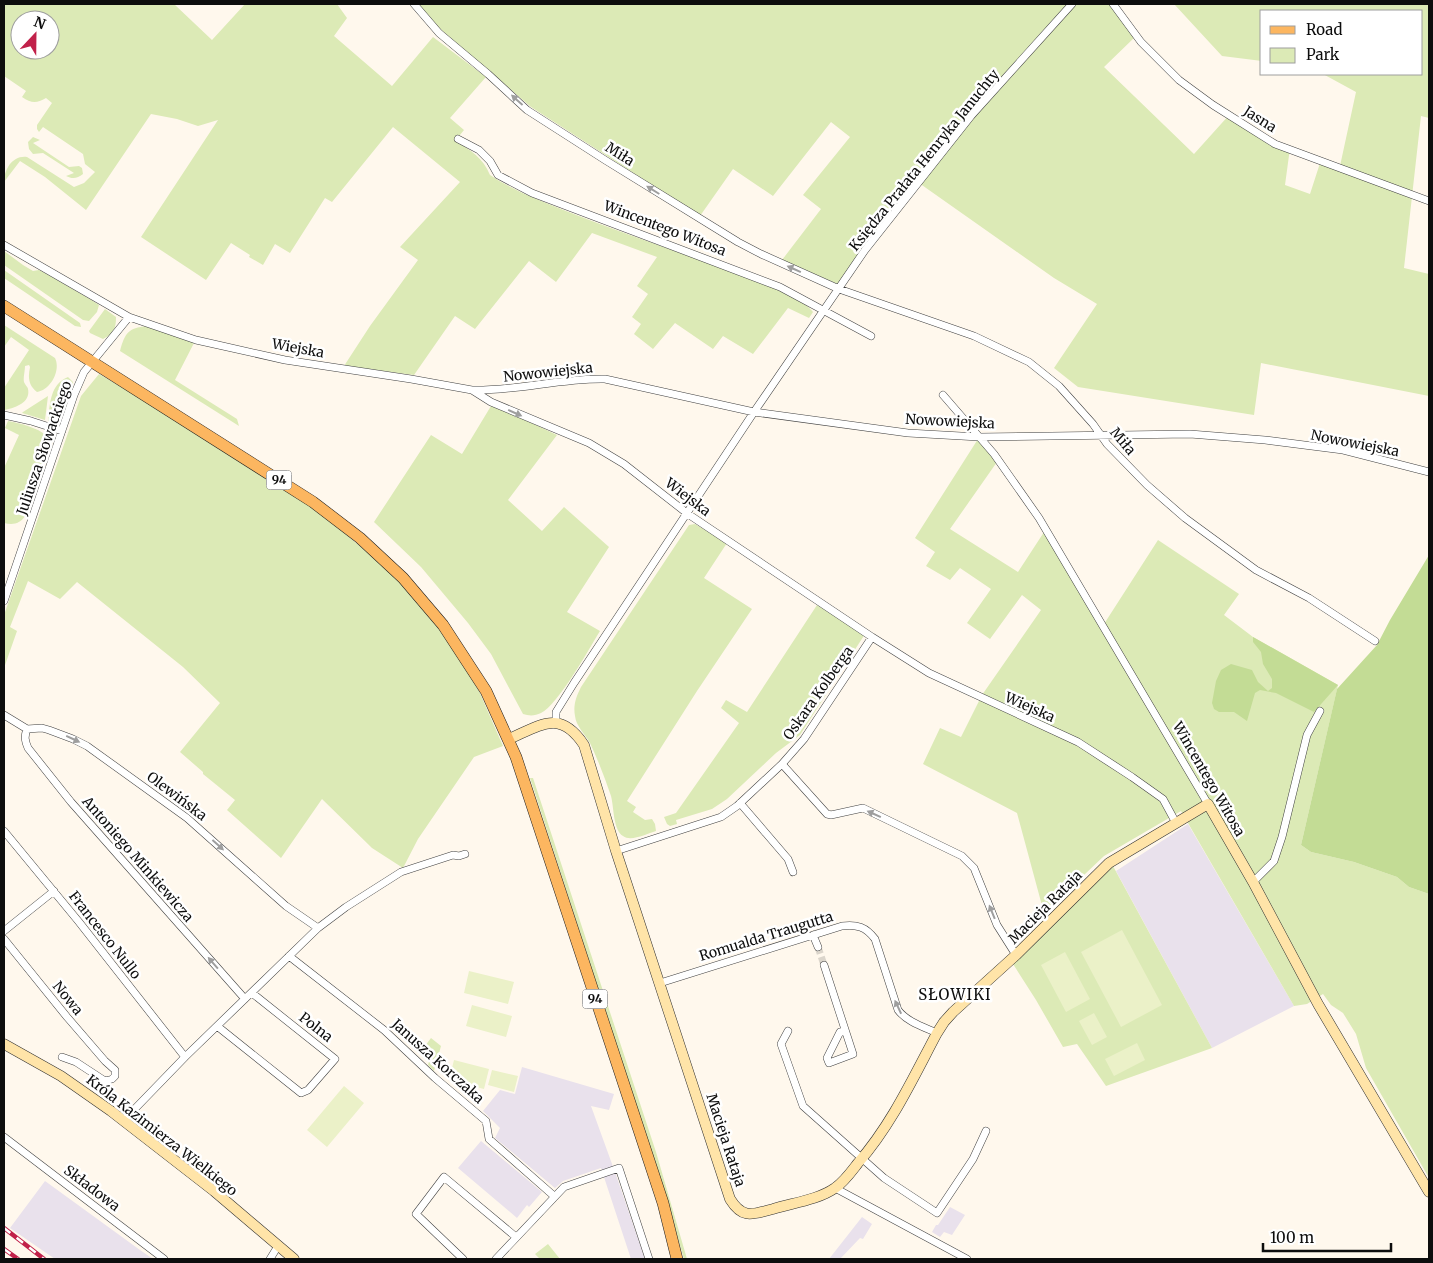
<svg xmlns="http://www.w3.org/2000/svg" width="1433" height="1263" font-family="Merriweather,serif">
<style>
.industrial{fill:#e9e1ec}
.green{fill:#dceab6;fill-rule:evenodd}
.forest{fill:#c3dc95}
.pitch{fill:#ebf1c8}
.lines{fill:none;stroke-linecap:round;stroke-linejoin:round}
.street-tunnel{stroke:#dbd5cb;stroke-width:7;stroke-dasharray:7 3.5;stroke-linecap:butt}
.street-casing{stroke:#404040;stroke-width:8}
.secondary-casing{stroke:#2f2f2f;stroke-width:11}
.primary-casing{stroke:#1e1e1e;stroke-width:12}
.street{stroke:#fff;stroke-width:7}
.secondary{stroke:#ffe4a8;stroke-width:10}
.primary{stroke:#fcb660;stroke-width:11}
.rail-casing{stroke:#c1214a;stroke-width:4.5}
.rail{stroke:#fff;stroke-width:2.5;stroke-dasharray:8;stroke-linecap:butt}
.oneway{fill:#9e9e9e}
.labels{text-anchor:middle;stroke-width:5;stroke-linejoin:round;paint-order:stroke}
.shield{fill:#fff;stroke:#565656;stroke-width:1}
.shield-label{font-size:12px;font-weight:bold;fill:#0d0d0d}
.street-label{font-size:14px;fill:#0d0d0d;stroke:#fff}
.neighbourhood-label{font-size:15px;letter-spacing:1px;fill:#0d0d0d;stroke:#fff}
</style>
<rect width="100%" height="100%" fill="#fff8ed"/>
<path class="industrial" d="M1188,824L1294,1006L1212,1048L1116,871Z
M522,1067L614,1094L609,1110L591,1106L616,1175L645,1259H631L601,1168L563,1181L555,1188L495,1138L500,1128L483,1111L500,1090L515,1094Z
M481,1141L542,1192L529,1207L527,1205L517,1218L458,1168Z
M45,1181L140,1250L153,1259H55L10,1228Z
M950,1207L965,1215L952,1235L944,1232L940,1237L932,1232L936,1225H938Z
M862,1217L872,1224L863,1239L860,1238L840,1259H829Z"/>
<path class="green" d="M4,4H174L212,40L245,4H337L347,18L334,36L392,86L433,37L486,77L450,118L464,130L455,141C471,150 483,158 490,175C514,191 541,201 566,211C621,233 677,251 732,272C754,280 799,294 813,312L809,318L788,308L753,354L723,336L713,349L675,323L653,349L634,334L641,324L632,317L648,294L637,286L657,257L592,233L556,282L529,261L475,329L455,316L414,375L344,366L370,326L418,260L400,247L460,182L393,127L332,202L325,198L290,253L275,244L263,265L249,257L250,255L231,243L206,280L141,237L218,120L198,126L177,119L151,114L86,210L45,177L20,161L4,182C4,169 13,155 27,157L74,187L84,183L95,172L85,164L83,154L43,127L39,132L37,129V125L52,103L46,98C36,104 31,103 22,97L26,91L4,76ZM20,20H50V50H20Z
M418,4H1111L1135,37L1104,67L1194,154L1230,114L1276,143L1290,148L1285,185L1310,194L1321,160L1340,166L1356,92L1323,74H1422V11H1262V61L1222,56L1174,4H1429V118L1421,116L1404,268L1429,274V396L1261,363L1254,415L1078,387L1054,368L1097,304L1054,278L919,183L842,286L782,260L821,209L803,195L850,137L831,122L773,196L733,169L700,216L531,107L438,27Z
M33,137L40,140L33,143L69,167L79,166L82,168L83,174C77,179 72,179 66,176L74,173L43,153L33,154L29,149L28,142Z
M4,251L23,265L33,271L39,270L47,274L93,301L99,305L97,312L89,321L83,320L4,265Z
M4,270L80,323L81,327L75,326L4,278Z
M105,309L116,317C116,328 114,334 103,339L90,333L89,331Z
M4,325L55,358C61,370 51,390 37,392C28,385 28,377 30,367L29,365L25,366C25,371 23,378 24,382C25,385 28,387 28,389C31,403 14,408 4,410V388L29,350L11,337L4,347Z
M147,326L194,343L175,380L237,419L239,426L120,351C125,333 128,328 147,326Z
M99,374L177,420L310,504L400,580L445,635L479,691L503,746L474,757L418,839L403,868L372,848L322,799L281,858L227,810L235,800L203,774V772L180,752L220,703L183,667L77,582L60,599L28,581L10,627L17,631L4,668V615L81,396Z
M68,377L73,382C71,396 65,423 48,421C50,404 50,384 68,377Z
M48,396L45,420L22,413L23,412Z
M491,406L519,417L557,435L508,500L542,531L564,507L609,547L567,612L600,631C589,649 558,705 541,713C535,716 529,716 523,714L491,654L468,623L421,567L374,522L431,435L462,454Z
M8,421C20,423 47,430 50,441L25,516C20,524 13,525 4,523V468L19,435L5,428Z
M978,439L997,462L950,529L1018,572L1046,529L1104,624L1158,540L1239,594L1224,615L1253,637L1338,685L1301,845L1311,852L1354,862L1397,877L1409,887L1429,894V1178L1366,1068L1356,1034L1343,1013L1331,1005L1323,994L1307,1004L1294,1006L1181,811L1104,856L1044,913L1017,813L923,764L940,728L961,737L982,695L1041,610L1022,595L990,639L967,623L991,589L960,568L950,580L926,566L935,552L915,538Z
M695,524L727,543L704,578L752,609L697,691L627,801L636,807L633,812L645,820L652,819L655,824L656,831C646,834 631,842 623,836C613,830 614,807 611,796C605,778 598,760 590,743C585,734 576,726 575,716C573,705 576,697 581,687L689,525Z
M817,605L865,634L800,735L776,753L727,799L712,809L676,820L677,824L670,826L667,824L664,817L676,813L739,723L721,708L726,700L747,712Z
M530,778H533L656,1152L687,1259H684L664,1192Z
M1113,866L1212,1048L1106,1086L1077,1044L1063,1047L1036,1000L1013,964Z
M431,1038L441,1046L434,1071L428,1065L430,1058L422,1050Z
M548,1244L560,1259H540L535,1254Z"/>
<path class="forest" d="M1429,555V894L1409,887L1397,877L1354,862L1311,852L1301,845L1337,689L1377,645L1390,620Z
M1253,637L1338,685L1314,712L1276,693L1260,690L1255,693L1247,721L1234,712H1219L1214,709L1212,703L1216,681L1221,670L1231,664L1252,670L1258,682L1268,691L1272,688V679L1263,664L1261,652L1253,642Z"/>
<path class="pitch" d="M1122,930L1162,1005L1121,1027L1081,952Z
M1065,952L1090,999L1066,1012L1041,965Z
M469,971L514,982L508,1004L464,993Z
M472,1005L512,1016L506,1037L466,1026Z
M1094,1013L1107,1037L1092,1045L1079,1021Z
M1137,1043L1145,1060L1114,1076L1105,1059Z
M454,1060L489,1069L484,1089L449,1080Z
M492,1070L518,1076L514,1092L488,1085Z
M344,1086L364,1103L327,1147L307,1130Z"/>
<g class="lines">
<path class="street-tunnel" d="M818,947L824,965"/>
<defs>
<path id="street" d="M414,4L439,33L488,74L527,110L605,160L738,242L761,254L839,289L974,336L1029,362L1059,386L1093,424L1107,444L1147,485L1185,518L1256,570L1309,598L1375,641
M1113,4L1141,42L1179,80L1213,105L1275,144L1429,201
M458,139L479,150L490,161L498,175L532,193L780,287L871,336
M4,245L129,317L196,340L285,360L411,379L472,390L491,402L589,443L624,464L688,514L872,637L929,673L1078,742L1132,777L1163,799L1176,823
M472,390C518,391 560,378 605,379L754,412L908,433L979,437L1190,434L1265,440L1343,450L1429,472
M943,395L994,454L1039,518L1208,804
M4,415L31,421L62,431
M4,601L74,395L84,372L129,317
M4,715L27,729L42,728L49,730L73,739L87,746L187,818L286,906L318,928
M556,722V712L574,683L754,412L865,250L971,116L1072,4
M27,729C24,737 25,741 28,748L71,802L245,999
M782,764L827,814L831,815L863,808L962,856L974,868L997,925L1016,955
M740,803L788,859L793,872
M4,831L79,922L185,1057
M616,851L721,817L737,806L782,764L804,739L872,637
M1253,882L1274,861L1282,837L1307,735L1320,711
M4,931L54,891
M813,935L818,947
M4,939L67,1017L105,1061L115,1070V1076L112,1079L105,1081L76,1062L62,1057
M289,956L384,1030L435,1078L486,1121L489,1139L554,1196
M824,965L853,1054L829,1063L827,1058L840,1032L845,1031
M660,983L842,926C857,924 866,927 875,939L898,1010C907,1022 924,1027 937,1033
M217,1026L301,1093L308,1090L335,1059L252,993
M788,1031L781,1044L803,1106L884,1178L937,1213L973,1159L986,1131
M124,1120L185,1057L318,928L346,907L401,872L453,855L459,856L465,854
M4,1137L164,1259
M835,1188L967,1259
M270,1259L278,1246
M463,1259L416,1214L444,1177L516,1237
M496,1259L564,1187L619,1168L649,1259"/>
<path id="secondary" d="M509,739C541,725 560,709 584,745L616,851L730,1199C743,1220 753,1214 773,1209C792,1203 818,1200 835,1188C844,1182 851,1172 858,1163C892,1124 913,1078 937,1033L944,1022L953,1012L1016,955L1109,863L1208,804L1253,882L1318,1004L1429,1192
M4,1044L61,1076L111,1111L214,1191L294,1259"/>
<path id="primary" d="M4,306L313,502L360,538L403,578L443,625L486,691L516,757L663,1203L677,1259"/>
</defs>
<use href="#street" class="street-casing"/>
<use href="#secondary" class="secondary-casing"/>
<use href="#primary" class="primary-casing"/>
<use href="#street" class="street"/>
<use href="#secondary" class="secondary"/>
<use href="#primary" class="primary"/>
<defs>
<path id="rail" d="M4,1228L44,1259
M4,1249L18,1259"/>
</defs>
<use href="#rail" class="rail-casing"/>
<use href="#rail" class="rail"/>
</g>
<defs><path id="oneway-solid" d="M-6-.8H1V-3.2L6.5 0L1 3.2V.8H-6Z" transform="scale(1.25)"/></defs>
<g class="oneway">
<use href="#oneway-solid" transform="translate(517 100) rotate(-138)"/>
<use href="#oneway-solid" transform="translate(653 190) rotate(-148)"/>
<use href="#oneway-solid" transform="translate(794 269) rotate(-156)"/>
<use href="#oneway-solid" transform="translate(515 413) rotate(24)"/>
<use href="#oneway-solid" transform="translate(73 739) rotate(25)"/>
<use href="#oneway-solid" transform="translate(874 814) rotate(-156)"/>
<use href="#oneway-solid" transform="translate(218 845) rotate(42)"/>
<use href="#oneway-solid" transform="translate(992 912) rotate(-112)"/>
<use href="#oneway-solid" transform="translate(213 963) rotate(-131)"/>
<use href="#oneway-solid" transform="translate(898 1007) rotate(-115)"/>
</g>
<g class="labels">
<g class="shield">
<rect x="266.5" y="470.5" width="25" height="19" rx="4"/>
<rect x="582.5" y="989.5" width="25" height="19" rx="4"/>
</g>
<g class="shield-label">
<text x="279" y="484">94</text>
<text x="595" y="1003">94</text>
</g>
<g class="street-label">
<text transform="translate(1260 119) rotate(32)" y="5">Jasna</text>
<text transform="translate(620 154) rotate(32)" y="5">Miła</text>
<text transform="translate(924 160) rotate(-51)" y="5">Księdza Prałata Henryka Januchty</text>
<text transform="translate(665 228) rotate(21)" y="5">Wincentego Witosa</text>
<text transform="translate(298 348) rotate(10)" y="5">Wiejska</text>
<text transform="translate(548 372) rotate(-6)" y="5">Nowowiejska</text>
<text transform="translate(950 421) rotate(3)" y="5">Nowowiejska</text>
<text transform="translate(1123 441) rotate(50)" y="5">Miła</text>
<text transform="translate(1355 443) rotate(11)" y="5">Nowowiejska</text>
<text transform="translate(44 448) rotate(-71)" y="5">Juliusza Słowackiego</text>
<text transform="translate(688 497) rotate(37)" y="5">Wiejska</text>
<text transform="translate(818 693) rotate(-55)" y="5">Oskara Kolberga</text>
<text transform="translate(1030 707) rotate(24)" y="5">Wiejska</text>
<text transform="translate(1209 779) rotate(60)" y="5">Wincentego Witosa</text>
<text transform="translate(177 796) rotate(37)" y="5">Olewińska</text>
<text transform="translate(138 859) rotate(49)" y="5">Antoniego Minkiewicza</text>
<text transform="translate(1045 907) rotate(-45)" y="5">Macieja Rataja</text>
<text transform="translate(105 935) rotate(52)" y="5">Francesco Nullo</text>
<text transform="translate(766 936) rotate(-17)" y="5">Romualda Traugutta</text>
<text transform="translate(68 998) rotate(51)" y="5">Nowa</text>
<text transform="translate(316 1027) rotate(38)" y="5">Polna</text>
<text transform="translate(438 1061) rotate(42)" y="5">Janusza Korczaka</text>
<text transform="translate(162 1135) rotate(38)" y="5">Króla Kazimierza Wielkiego</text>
<text transform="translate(726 1140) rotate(72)" y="5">Macieja Rataja</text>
<text transform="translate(92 1188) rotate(37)" y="5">Składowa</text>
</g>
<g class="neighbourhood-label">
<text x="955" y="1000">SŁOWIKI</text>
</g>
</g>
<rect width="1433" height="1263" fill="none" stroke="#0d0d0d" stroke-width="10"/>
<rect x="1260" y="10" width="162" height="65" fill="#ffffff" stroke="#9e9e9e"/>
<rect x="1270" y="26" width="25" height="8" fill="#fcb660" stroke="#9e9e9e"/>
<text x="1306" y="35" font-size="15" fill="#0d0d0d">Road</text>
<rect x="1270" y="48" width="25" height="15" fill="#dceab6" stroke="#9e9e9e"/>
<text x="1306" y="60" font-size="15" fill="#0d0d0d">Park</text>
<g transform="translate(35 35) rotate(22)"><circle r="24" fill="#ffffff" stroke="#9e9e9e"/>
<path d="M0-4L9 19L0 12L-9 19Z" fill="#c1214a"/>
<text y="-8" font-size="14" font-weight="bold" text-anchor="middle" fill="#0d0d0d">N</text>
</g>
<path d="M1263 1243v8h128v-8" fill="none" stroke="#0d0d0d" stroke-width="2.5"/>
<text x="1270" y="1243" font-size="15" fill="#0d0d0d" stroke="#ffffff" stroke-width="4" paint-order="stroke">100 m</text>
</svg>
